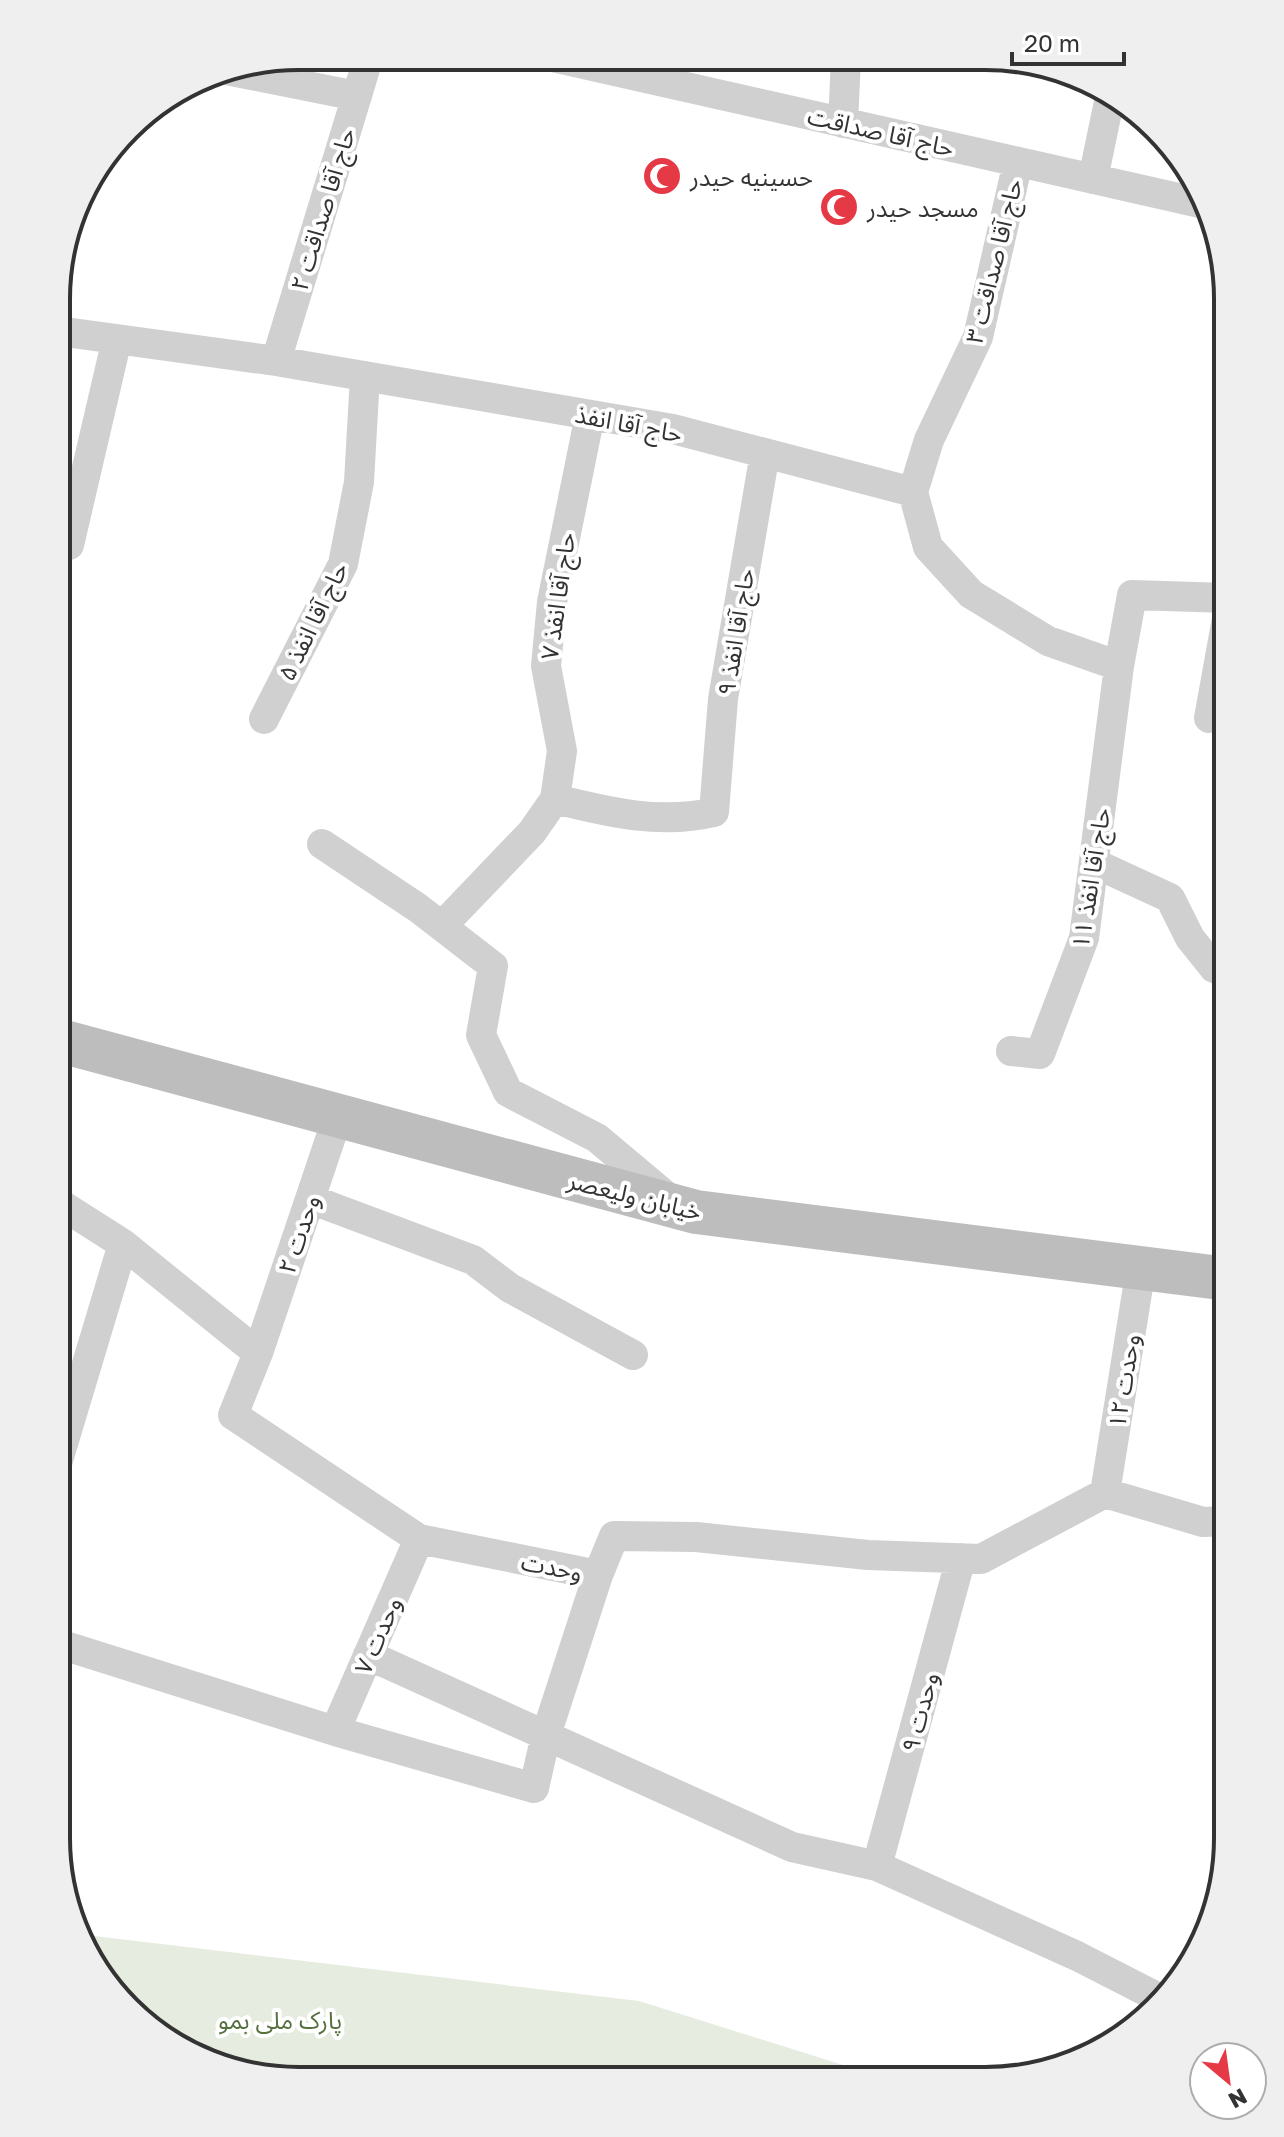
<svg xmlns="http://www.w3.org/2000/svg" width="1284" height="2137" font-family="'Golos Text','Noto Sans Arabic',sans-serif">
<style>
.green{fill:#e6ecdf}
.lines{fill:none;stroke-linecap:round;stroke-linejoin:round}
.street{stroke:#d0d0d0;stroke-width:30}
.secondary{stroke:#bdbdbd;stroke-width:44}
.labels{text-anchor:middle;dominant-baseline:central;stroke-width:8;stroke-linejoin:round;paint-order:stroke}
.street-label{font-size:24px;fill:#333;stroke:#fff}
.poi-label{font-size:24px;fill:#333;stroke:#fff;text-anchor:start}
.park-label{font-size:24px;fill:#56703f;stroke:#fff}
.rim{fill:none;stroke:#333;stroke-width:4}
</style>
<rect width="100%" height="100%" fill="#fff"/>
<path class="green" d="M77,1934L639,2001L894,2081L268,2079L151,2031Z"/>
<g class="lines">
<path class="street" d="M553,57L1209,205
M226,70L357,96
M843,123L846,58
M1093,179L1110,97
M58,331L276,361L673,429L913,492
M276,361L369,56
M913,492L929,440L978,337L1018,162
M913,492L928,547L971,594L1048,641L1119,666
M69,545L117,339
M1209,718L1228,613
M264,719L343,564L359,482L365,376
M555,799C608,812 660,825 714,812L723,699L765,453
M322,844L418,908L493,966L481,1035L508,1092L597,1138L672,1201
M1094,863L1170,898L1190,938L1214,968L1228,971
M442,926L532,832L555,799L562,751L546,666L552,602L590,415
M1011,1051L1040,1054L1084,938L1119,666L1132,595L1228,598
M310,1199L473,1260L510,1288L633,1355
M57,1202L123,1244L258,1353L233,1415L419,1539L598,1575L614,1536L696,1537L868,1555L981,1559L1105,1493L1203,1522L1228,1521
M258,1353L338,1116
M56,1467L123,1244
M1105,1493L1141,1268
M56,1643L335,1731L534,1788L546,1735L598,1575
M368,1655L792,1847L877,1866L1077,1956L1161,1999
M335,1731L419,1539
M877,1866L961,1558"/>
<path class="secondary" d="M57,1040L696,1212L1228,1279"/>
</g>
<defs>
<symbol id="mosque-disc" viewBox="-11 -11 22 22"><circle r="9.5" fill="#e63946" stroke="#fff"/><path d="M3.5-4.9A6 6 0 1 0 3.5 4.9A5 5 0 1 1 3.5-4.9Z" fill="#fff"/></symbol>
</defs>
<g fill-rule="evenodd">
<use href="#mosque-disc" x="640" y="154" width="44" height="44"/>
<use href="#mosque-disc" x="817" y="185" width="44" height="44"/>
</g>
<g class="labels">
<g class="street-label">
<text transform="translate(881 131) rotate(13)">حاج آقا صداقت</text>
<text transform="translate(322 209) rotate(-73)">حاج آقا صداقت ۲</text>
<text transform="translate(993 261) rotate(-76)">حاج آقا صداقت ۳</text>
<text transform="translate(629 423) rotate(11)">حاج آقا انفذ</text>
<text transform="translate(557 596) rotate(-82)">حاج آقا انفذ ۷</text>
<text transform="translate(312 621) rotate(-64)">حاج آقا انفذ ۵</text>
<text transform="translate(735 632) rotate(-81)">حاج آقا انفذ ۹</text>
<text transform="translate(1090 878) rotate(-81)">حاج آقا انفذ ۱۱</text>
<text transform="translate(635 1195) rotate(14)">خیابان ولیعصر</text>
<text transform="translate(298 1234) rotate(-71)">وحدت ۲</text>
<text transform="translate(1123 1381) rotate(-81)">وحدت ۱۲</text>
<text transform="translate(552 1566) rotate(11)">وحدت</text>
<text transform="translate(377 1635) rotate(-66)">وحدت ۷</text>
<text transform="translate(919 1712) rotate(-75)">وحدت ۹</text>
</g>
<g class="poi-label">
<text x="690" y="176">حسینیه حیدر</text>
<text x="867" y="207">مسجد حیدر</text>
</g>
<g class="park-label">
<text x="280" y="2019">پارک ملی بمو</text>
</g>
</g>
<path d="M0 0H1284V2137H0ZM299 70H985A229 229 0 0 1 1214 299V1838A229 229 0 0 1 985 2067H299A229 229 0 0 1 70 1838V299A229 229 0 0 1 299 70Z" fill="#efefef" fill-rule="evenodd"/>
<path class="rim" d="M299 70H985A229 229 0 0 1 1214 299V1838A229 229 0 0 1 985 2067H299A229 229 0 0 1 70 1838V299A229 229 0 0 1 299 70Z"/>
<g transform="translate(1228 2081) rotate(151)"><circle r="38" fill="#ffffff" stroke="#adadad" stroke-width="2"/>
<path d="M0-6L14 30L0 20L-14 30Z" fill="#e63946"/>
<text y="-12" font-size="22" font-weight="bold" text-anchor="middle" fill="#333333">N</text>
</g>
<path d="M1012 52v12h112v-12" fill="none" stroke="#333333" stroke-width="4"/>
<text x="1024" y="52" font-size="24" fill="#333333" stroke="#ffffff" stroke-width="6" paint-order="stroke">20 m</text>
</svg>
